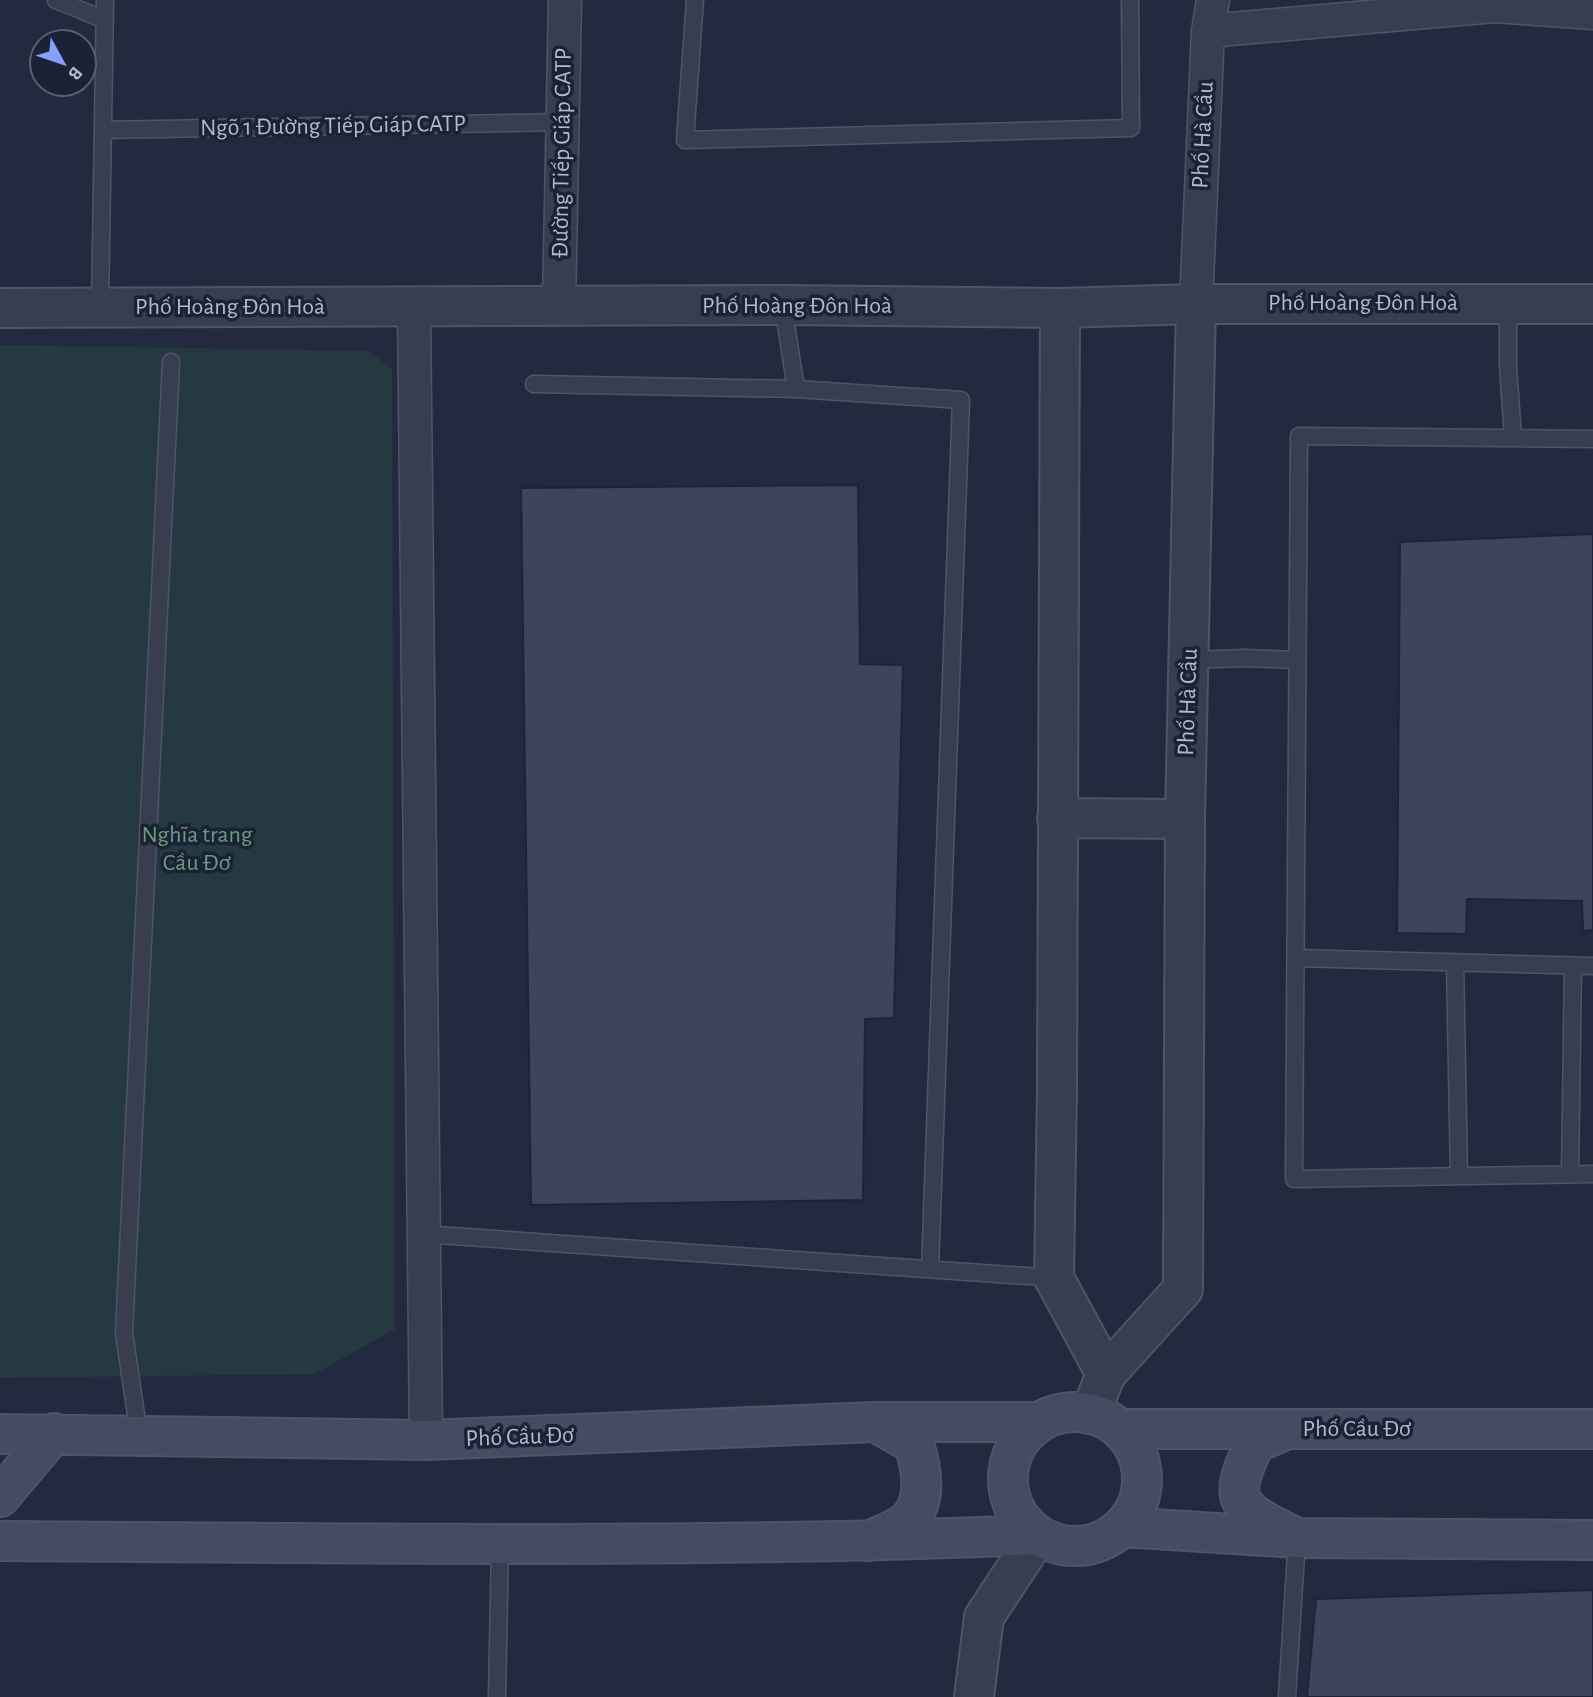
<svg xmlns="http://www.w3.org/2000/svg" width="1593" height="1697" font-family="'Alegreya Sans',sans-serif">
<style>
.green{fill:#253941}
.building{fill:#3d445e;stroke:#1e2437;stroke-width:2}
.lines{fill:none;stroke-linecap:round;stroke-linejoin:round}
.service-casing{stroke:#4f5567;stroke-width:19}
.minor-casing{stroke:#4f5567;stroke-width:35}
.tertiary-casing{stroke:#4f5567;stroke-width:42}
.secondary-casing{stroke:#4f5567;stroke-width:42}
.service{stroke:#383d4f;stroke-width:16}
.minor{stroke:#383d4f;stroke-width:32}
.tertiary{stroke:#383d4f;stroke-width:38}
.secondary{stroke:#454b63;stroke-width:38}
.labels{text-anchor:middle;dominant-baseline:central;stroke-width:7;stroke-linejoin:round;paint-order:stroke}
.street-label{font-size:24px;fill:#b4b8ca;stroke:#1c2235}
.park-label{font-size:24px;fill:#6a9c7e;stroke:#1c2235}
</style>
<rect width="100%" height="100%" fill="#232a40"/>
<path class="green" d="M0,345L368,351L392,369L395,1329L314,1374L0,1378Z"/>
<path class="building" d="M858,485L860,664L903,665L894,1018L865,1019L863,1200L531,1205L521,488Z
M1593,534V930L1583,931L1582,901L1467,899L1466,934L1397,933L1400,542Z
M1593,1590V1697H1307L1316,1599Z"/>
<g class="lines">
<defs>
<path id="service" d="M56,0L105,20
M695,0L685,140L1131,128L1130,0
M103,130L563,122
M1508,303V365L1513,438
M783,305L796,389L961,400L930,1269
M100,308L105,0
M534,384L796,389
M1593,439L1299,436L1294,1179L1593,1174
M1190,660L1244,658L1297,660
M1297,958L1593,966
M1455,962L1459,1176
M1570,1174L1573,965
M423,1234L1054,1278
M139,1435L124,1333L171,362
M497,1697L500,1544
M1287,1697L1297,1538"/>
<path id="minor" d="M1208,31L1494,6L1593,13
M1196,304L1208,31L1213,0
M559,306L565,0
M414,307L426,1440"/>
<path id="tertiary" d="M0,308L783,305L1060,308L1196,304H1593
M1060,308L1057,1088L1054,1278L1106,1374
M1057,818L1185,819
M1090,1414L1106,1374L1183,1289L1185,819L1196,304
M974,1697L984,1617L1038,1535"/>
<path id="secondary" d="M1008 1479a67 67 0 1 1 134 0a67 67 0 1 1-134 0Z
M1120,1429H1593
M1288,1429L1255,1443C1226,1502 1237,1508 1291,1535
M0,1434L426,1440L875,1422H1039
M0,1497L54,1433
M1122,1527L1297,1538L1593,1540
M0,1541C346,1543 692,1549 1038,1535
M869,1541C881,1535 900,1529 909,1519C928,1500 921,1466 914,1444L875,1422"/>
</defs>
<use href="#service" class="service-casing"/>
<use href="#minor" class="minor-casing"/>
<use href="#tertiary" class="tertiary-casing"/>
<use href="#secondary" class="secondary-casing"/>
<use href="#service" class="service"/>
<use href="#minor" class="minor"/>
<use href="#tertiary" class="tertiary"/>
<use href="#secondary" class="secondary"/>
</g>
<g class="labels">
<g class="street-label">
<text transform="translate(333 126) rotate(-1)">Ngõ 1 Đường Tiếp Giáp CATP</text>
<text transform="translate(1203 135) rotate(-87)">Phố Hà Cầu</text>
<text transform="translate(562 153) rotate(-89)">Đường Tiếp Giáp CATP</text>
<text x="1363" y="303">Phố Hoàng Đôn Hoà</text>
<text x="797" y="306">Phố Hoàng Đôn Hoà</text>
<text x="230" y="307">Phố Hoàng Đôn Hoà</text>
<text transform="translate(1188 702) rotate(-88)">Phố Hà Cầu</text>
<text x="1357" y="1429">Phố Cầu Đơ</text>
<text transform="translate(520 1437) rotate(-2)">Phố Cầu Đơ</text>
</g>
<g class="park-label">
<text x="197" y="835">Nghĩa trang<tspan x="197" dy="28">Cầu Đơ</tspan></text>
</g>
</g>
<g transform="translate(63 63) rotate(130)"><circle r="33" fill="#1c2235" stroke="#595e71" stroke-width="2"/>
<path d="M0-5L12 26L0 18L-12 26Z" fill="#879ffc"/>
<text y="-10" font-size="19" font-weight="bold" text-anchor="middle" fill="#b4b8ca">B</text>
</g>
</svg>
